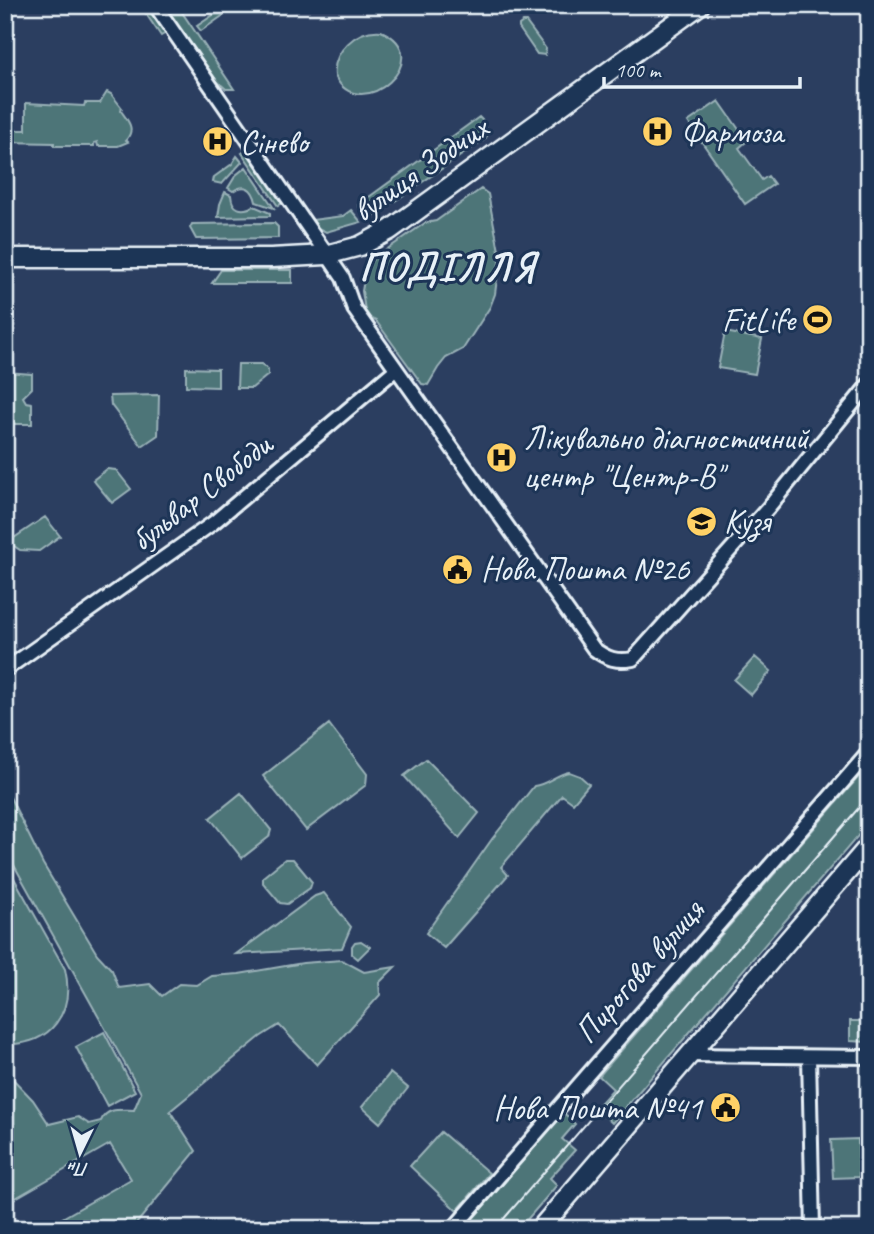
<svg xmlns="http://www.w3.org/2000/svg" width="874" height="1234" font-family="Caveat,sans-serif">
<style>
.green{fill:#4d7478;stroke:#9ab2b8;stroke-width:2}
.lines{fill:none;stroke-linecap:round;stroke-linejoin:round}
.minor-casing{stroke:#e8f1f8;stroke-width:18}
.secondary-casing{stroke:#e8f1f8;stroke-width:23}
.minor{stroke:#1d3557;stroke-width:12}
.secondary{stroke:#1d3557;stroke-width:18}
.tram{stroke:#e8f1f8;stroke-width:2}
.labels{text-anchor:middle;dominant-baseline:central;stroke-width:6;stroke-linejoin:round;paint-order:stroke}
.poi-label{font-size:33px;fill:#e8f1f8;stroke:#1d3557;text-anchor:start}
.street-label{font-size:33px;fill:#e8f1f8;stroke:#1d3557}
.district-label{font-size:40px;font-weight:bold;letter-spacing:2px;fill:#e8f1f8;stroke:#1d3557}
</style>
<rect width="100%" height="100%" fill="#2b3e60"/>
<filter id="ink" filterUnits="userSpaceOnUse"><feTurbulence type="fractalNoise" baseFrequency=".0143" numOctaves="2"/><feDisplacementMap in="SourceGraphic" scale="14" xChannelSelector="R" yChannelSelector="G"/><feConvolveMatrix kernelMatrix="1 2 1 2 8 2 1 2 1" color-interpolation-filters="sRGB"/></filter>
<g filter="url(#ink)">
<path class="green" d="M140,5H147L166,33L161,36Z
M167,5H177L234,89H226L217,81L168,11Z
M228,5H238L201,31L197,26Z
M523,22H526L546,49L545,55L537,54L519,28V25Z
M381,31C440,56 360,127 335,76C332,51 357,29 381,31Z
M107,92L111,94L122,108L121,111C128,121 136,129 126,140L128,142L118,146H98L97,142L94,143V146H54V143L5,142V130H26V103L84,106L85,103H100Z
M719,101L747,141L739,148L762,180L768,176L774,184L745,204L688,122Z
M479,117L483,121L488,134L485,139L367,220L358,205Z
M247,150L283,202L278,206L242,153Z
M237,156L242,162L222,184L213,182L214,177L232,164Z
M246,167L274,208L256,202C253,188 245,183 233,191L228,188L236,175Z
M481,189L488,194L500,256L495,294L490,307L463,349L446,358L438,368L428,385L422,384L376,321L367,317L365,311L362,291L366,269L373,259L425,223L436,221Z
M225,192L231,195C232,210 242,212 254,206L270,213V216L218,217L220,204Z
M351,210L361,222L326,232L318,228L312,220L343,216Z
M274,223L278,227V238L196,239L190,228L192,224Z
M221,270H292V283H212Z
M725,332L762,339L755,374L718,368Z
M238,364H261L268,369V375L252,388H237Z
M186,368L218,369V387L186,386Z
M5,372L32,374V388L23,397L26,402L32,403V424H6Z
M159,395L158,435L142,446L111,405L110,396Z
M107,469L116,470L131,489L112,503L93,480Z
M45,517L60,536L39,551L20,550L8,542Z
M755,657L771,671L751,695L734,680Z
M329,724L367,774L366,785L306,830L263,776Z
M426,759L479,813L459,838L404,776Z
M869,765V823L612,1123L596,1108L613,1089L599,1076Z
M569,772L580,776L589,784L573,803L562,795L501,867L508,875L444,948L426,933L492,839L534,786C547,785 556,774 569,772Z
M5,787L43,864L97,954L112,970L119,988L150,984L162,996L179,984L197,985L212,976L239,974L303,963L342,960L364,972L395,967L379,983L380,995L317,1065L279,1025L260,1037L170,1111L196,1151L132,1229H43L131,1179L110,1144L5,1204V1083L12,1078L33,1100L49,1124L78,1117L89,1124L101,1121C107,1107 121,1110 134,1110L141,1093L5,849Z
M241,793L271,830L269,837L242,858L210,818Z
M285,859H293L312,882L310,888L287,904L280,903L263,883V877Z
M5,862L65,969C75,1012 51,1046 5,1044Z
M324,893L351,927L342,948L236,954L315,896Z
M361,941L370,947L358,959L352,954V946L355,942Z
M850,1021H869V1042L850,1041Z
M104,1032L135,1091L107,1106L76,1047Z
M390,1073L408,1088L380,1123L362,1107Z
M564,1113L575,1124L562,1139L575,1150L550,1178L557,1185L519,1229H464Z
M441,1132L489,1173L457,1211L410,1166Z
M858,1139L859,1177L833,1178L831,1140Z"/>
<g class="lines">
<defs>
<path id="minor" d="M155,5L343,278L354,309L594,649C607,659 617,662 633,659L768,508L869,384
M5,670L213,523L395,370
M689,1055L869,1057
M809,1057L813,1229
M453,1229L869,752"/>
<path id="secondary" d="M5,258H271L326,255L360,246L390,230L700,5
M540,1229L869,846"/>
</defs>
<use href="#minor" class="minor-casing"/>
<use href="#secondary" class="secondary-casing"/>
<use href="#minor" class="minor"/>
<use href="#secondary" class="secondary"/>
<path class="tram" d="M495,1229L869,796"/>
</g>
</g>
<defs>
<symbol id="hospital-disc" viewBox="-11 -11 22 22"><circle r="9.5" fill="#ffd166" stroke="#1d3557"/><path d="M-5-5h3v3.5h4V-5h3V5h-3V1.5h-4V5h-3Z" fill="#111"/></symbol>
<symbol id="stadium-disc" viewBox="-11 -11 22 22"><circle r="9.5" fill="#ffd166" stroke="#1d3557"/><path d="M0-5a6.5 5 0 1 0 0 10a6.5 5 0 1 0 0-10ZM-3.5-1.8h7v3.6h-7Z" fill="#111"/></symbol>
<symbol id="school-disc" viewBox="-11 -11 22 22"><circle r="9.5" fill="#ffd166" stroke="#1d3557"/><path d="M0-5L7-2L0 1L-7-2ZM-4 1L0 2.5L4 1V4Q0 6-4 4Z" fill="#111"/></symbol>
<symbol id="civic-disc" viewBox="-11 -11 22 22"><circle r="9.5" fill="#ffd166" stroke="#1d3557"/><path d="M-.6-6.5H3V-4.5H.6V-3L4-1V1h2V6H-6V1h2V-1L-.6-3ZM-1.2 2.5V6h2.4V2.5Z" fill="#111"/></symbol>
</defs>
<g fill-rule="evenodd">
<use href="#hospital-disc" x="640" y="114" width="35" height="35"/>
<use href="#hospital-disc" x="200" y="124" width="35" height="35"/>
<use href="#stadium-disc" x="800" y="302" width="35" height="35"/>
<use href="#hospital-disc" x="484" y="440" width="35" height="35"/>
<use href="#school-disc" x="684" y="504" width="35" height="35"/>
<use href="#civic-disc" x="440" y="552" width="35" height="35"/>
<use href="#civic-disc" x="708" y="1090" width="35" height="35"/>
</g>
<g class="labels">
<g class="poi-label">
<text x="681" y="132">Фармоза</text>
<text x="240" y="142">Сінево</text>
<text x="795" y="320" text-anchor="end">FitLife</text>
<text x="524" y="438">Лікувально діагностичний<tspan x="524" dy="38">центр "Центр-В"</tspan></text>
<text x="724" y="521">Кузя</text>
<text x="481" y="569">Нова Пошта №26</text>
<text x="702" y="1108" text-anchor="end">Нова Пошта №41</text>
</g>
<g class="street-label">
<text transform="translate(420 169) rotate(-35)">вулиця Зодчих</text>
<text transform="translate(201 492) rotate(-38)">бульвар Свободи</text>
<text transform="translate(639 971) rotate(-49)">Пирогова вулиця</text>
</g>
<g class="district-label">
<text x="448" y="267">ПОДІЛЛЯ</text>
</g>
</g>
<rect width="874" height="1234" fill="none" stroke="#1d3557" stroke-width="28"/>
<rect x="14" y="14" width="846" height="1206" fill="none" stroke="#e8f1f8" stroke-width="2.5" filter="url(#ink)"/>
<g transform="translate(80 1153) rotate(185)" stroke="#1d3557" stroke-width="5" paint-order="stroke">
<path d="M0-5L12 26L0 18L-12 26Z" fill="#e8f1f8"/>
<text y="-10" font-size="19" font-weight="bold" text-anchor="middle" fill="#e8f1f8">Пн</text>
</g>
<path d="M604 77v10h196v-10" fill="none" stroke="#e8f1f8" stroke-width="3.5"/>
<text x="615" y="77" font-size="21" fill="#e8f1f8" stroke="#1d3557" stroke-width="5" paint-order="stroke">100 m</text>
</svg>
